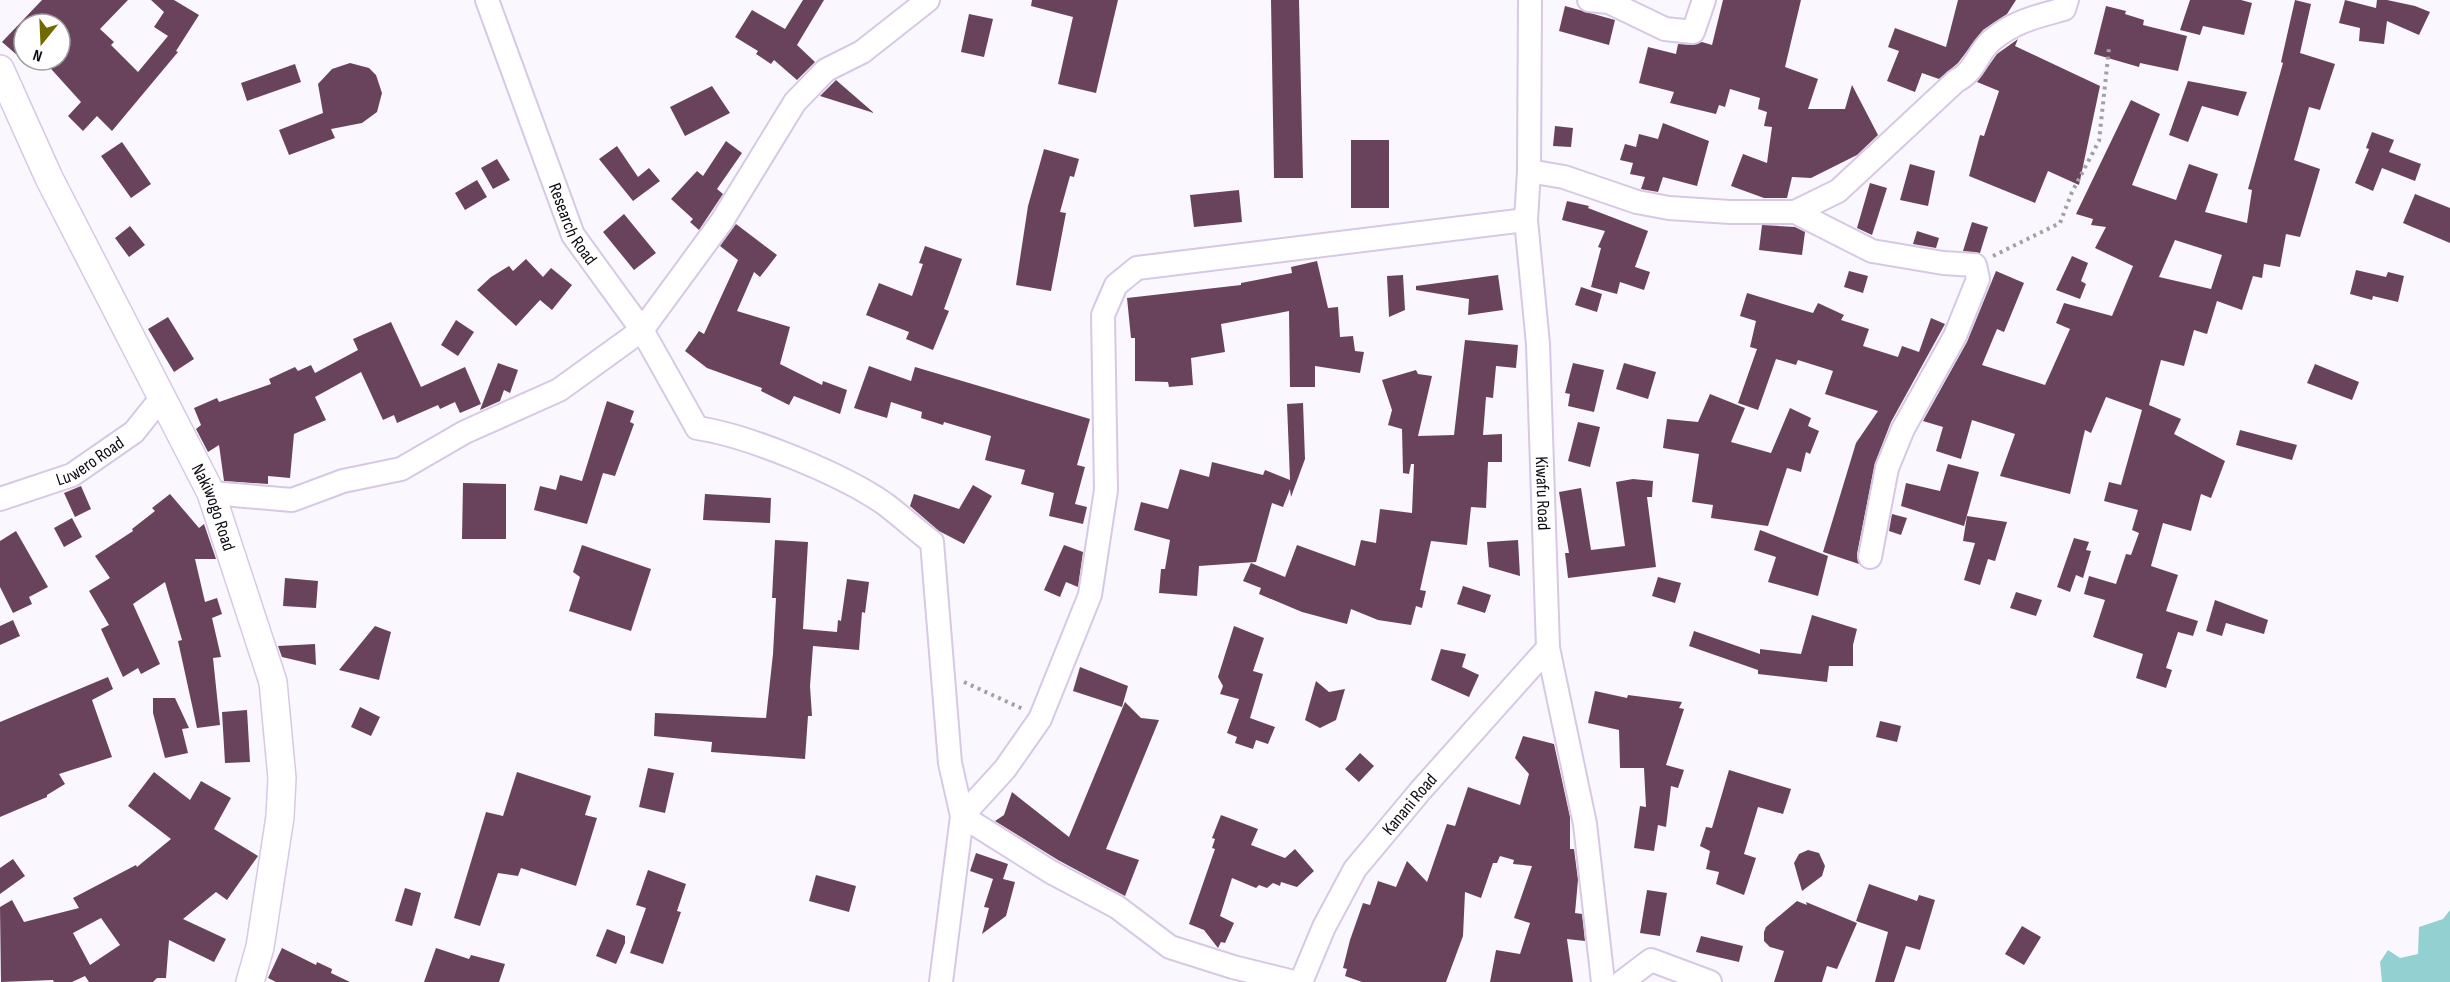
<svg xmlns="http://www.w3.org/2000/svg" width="2450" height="982" font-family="'Sofia Sans Condensed',sans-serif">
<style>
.water{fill:#93d0d1}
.building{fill:#69435b;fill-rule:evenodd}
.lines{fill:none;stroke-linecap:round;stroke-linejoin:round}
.minor-casing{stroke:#d7c8e5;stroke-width:26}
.tertiary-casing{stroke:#d7c8e5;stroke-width:30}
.path{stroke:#a29fa6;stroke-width:4;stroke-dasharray:3 4.5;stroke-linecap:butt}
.minor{stroke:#fff;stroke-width:22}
.tertiary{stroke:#fff;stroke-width:27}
.labels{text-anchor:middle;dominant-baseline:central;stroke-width:6;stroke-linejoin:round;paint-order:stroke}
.street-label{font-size:18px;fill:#0e0912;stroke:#fff}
</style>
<rect width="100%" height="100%" fill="#faf8fe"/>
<path class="water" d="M2450,910V982H2382L2380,962L2388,950L2400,958L2418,954L2419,927L2443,919Z"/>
<path class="building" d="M42,0H128L100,29L114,42L111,45L138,72L168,36L154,27L164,12L151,0H174L199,15L176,51L178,52L112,131L97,116L83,131L68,116L81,102L43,60H60V24H24V61L2,42Z
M803,0H824L797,45L815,62L797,80L774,60L771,64L756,54L758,51L735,37L752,10L785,29Z
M1032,0H1118L1096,93L1058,84L1073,17L1031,6Z
M1271,0H1299L1303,178H1274Z
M1723,0H1801L1785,67L1818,79L1808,109H1845L1852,85L1878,135L1857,155L1811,178L1792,177L1787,198H1764L1731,186L1743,154L1767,163L1772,127L1764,126L1767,112L1758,109L1760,98L1730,89L1725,107L1719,105L1716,114L1670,103L1674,92L1639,83L1648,47L1676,54L1678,44L1692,45L1702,42L1712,45Z
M1958,0H2016L2007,14L1983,30L1958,63L1939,79L1922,73L1915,92L1887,81L1899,51L1888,47L1895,28L1946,47Z
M2190,0H2241L2252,3L2244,35L2203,26L2200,35L2180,30Z
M2295,0L2311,4L2300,53L2335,64L2320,110L2309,107L2294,160L2320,169L2300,237L2286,234L2280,267L2264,264L2262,278L2253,276L2242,310L2217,301L2207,334L2194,330L2184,366L2161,360L2149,405L2181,419L2174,434L2225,461L2211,498L2201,494L2191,531L2163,523L2151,566L2178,575L2166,611L2198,621L2193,636L2178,632L2166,668L2172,670L2166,688L2136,678L2143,654L2093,637L2105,600L2084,594L2089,576L2116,584L2126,554L2131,555L2139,533L2132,530L2138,510L2104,501L2109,482L2121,485L2142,410L2106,397L2091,433L2085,430L2070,494L2000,476L2015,434L1972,420L1961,459L1936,451L1943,427L1923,421L1967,342L1996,271L2024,283L2004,332L1997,329L1982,365L2045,385L2070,329L2056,323L2064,303L2112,316L2133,266L2095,248L2106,227L2091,225L2093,219L2076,214L2131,100L2160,114L2132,185L2176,200L2189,164L2218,174L2205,212L2247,223L2252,190L2248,189L2283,63L2281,62ZM2175,240L2222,255L2211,289L2159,277Z
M2345,0L2376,8L2377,0H2387L2415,6L2430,12L2419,35L2387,21L2384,44L2359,41L2360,28L2339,23Z
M1565,6L1615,20L1609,45L1559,31Z
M2106,6L2126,11L2125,14L2144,20L2143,25L2187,36L2178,71L2140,63L2139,67L2094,54Z
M969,14L993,19L984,57L961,52Z
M2018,39L2015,46L2100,86L2079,185L2048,171L2035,203L1969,176L1980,135L1984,136L1999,91L1977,82L1997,54Z
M350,63L369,68L376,75L382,93L377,112L362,123L331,129L335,138L289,155L279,130L323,113L318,84L332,69Z
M295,64L301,82L247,101L241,83Z
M836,80L874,113L820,96Z
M2188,81L2247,92L2238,116L2202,106L2188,142L2169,135Z
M712,86L730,113L685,136L670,107Z
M1663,123L1709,141L1697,186L1663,177L1658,192L1641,189L1645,177L1630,174L1633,163L1620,160L1625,144L1636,147L1639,134L1658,139Z
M1555,126L1573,128L1571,147L1553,146Z
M2372,132L2394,140L2389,152L2421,164L2415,181L2382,168L2373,191L2355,183L2369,149L2366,148Z
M1351,140H1389V208H1351Z
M726,141L742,153L717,189L723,194L699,230L690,222L693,219L671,199L697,171L703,176Z
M122,142L151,184L131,198L101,156Z
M617,146L638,177L649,168L660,181L633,201L599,159Z
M1044,149L1079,159L1074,177L1070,176L1060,212L1066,213L1051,291L1016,285L1028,206Z
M497,159L510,180L493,189L481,168Z
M1910,164L1935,171L1928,206L1900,200Z
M477,180L487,197L465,210L455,193Z
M1870,183L1887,188L1872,235L1857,228Z
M1239,190L1242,222L1194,227L1190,195Z
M2415,194L2450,208V243L2403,223Z
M1567,201L1589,206L1588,208L1648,231L1635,267L1650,272L1644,290L1620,282L1617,294L1591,287L1601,248L1598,247L1605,231L1562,220Z
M624,214L656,253L634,270L603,232Z
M1972,222L1988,227L1980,253L1963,251Z
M736,224L777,255L760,277L754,272L737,311L790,327L780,364L822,385L823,381L847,390L840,414L794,396L789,405L761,391L762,388L707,368L685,351L699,331L704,334L738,260L720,246Z
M1762,225L1795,227L1805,232L1802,255L1759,250Z
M130,226L145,245L129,257L115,238Z
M1917,231L1939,238L1936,248L1913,244Z
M925,246L962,259L944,309L949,311L933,350L906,339L909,332L866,315L879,283L912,296L923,264L919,263Z
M2072,256L2088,263L2081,281L2086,284L2080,299L2056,290Z
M526,259L543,277L551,268L572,285L552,310L540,300L516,326L477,290L491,277L509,266L513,271Z
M1317,261L1328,308L1338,307L1340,337L1353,336L1355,351L1364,352L1360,373L1315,366V387H1290L1289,311L1221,324L1225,352L1191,358L1193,385L1169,387L1168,382L1135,381V338H1131L1127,298L1241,285V283L1292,273L1291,267Z
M2356,270L2386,277L2388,272L2404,276L2398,302L2373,296L2372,300L2350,294Z
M1849,271L1868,276L1863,293L1844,287Z
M1403,275L1405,310L1389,317L1387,276Z
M1498,275L1503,310L1468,315L1469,299L1416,290V286Z
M1581,287L1602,294L1597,312L1575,305Z
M1747,293L1813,313L1818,303L1844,315L1841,320L1869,329L1863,346L1898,357L1902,346L1919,352L1931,318L1945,324L1891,422L1875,463L1857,554L1859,564L1823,552L1856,443L1878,411L1825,394L1833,371L1798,360L1796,365L1776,359L1758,410L1738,403L1757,349L1750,347L1756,321L1740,316Z
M168,317L194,359L174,372L148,329Z
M456,320L474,332L458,356L441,345Z
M391,322L421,387L465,367L481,404L460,413L455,402L440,409L438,405L397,423L394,415L383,420L361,372L315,397L326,420L294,434L290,478L268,476V484L224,481L219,445L208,452L196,429L201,425L194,408L217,398L219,402L271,384L269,379L295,367L298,371L311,365L315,373L358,350L353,339Z
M1465,340L1518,345L1516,368L1496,366L1493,398L1486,397L1483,435L1502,434V462H1488L1486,508L1471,507L1467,545L1431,541L1420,590L1426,591L1422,608L1416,606L1411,625L1378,620L1351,609L1347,624L1302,612L1259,594L1261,588L1243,581L1251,563L1285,577L1297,545L1355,566L1361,540L1376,543L1380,509L1412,513L1414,464H1411L1409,474L1403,473L1402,429L1388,425L1392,410L1382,380L1416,370L1418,374L1432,376L1418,436L1454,435Z
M498,363L518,370L510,393L504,390L500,401L480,410Z
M1573,363L1604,370L1594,412L1568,406L1570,394L1565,393Z
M1624,363L1656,372L1648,399L1616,389Z
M2315,364L2359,382L2352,400L2307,383Z
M869,366L911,381L915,367L1090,419L1077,465L1085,467L1075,504L1087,507L1083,524L1049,516L1054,493L1021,484L1025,470L985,460L991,436L944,422L943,425L921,418L922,412L891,402L887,418L854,408Z
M1710,394L1745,408L1731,442L1771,453L1790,408L1811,418L1808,426L1819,431L1810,454L1806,452L1801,472L1787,468L1768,526L1711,518L1713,505L1692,502L1699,454L1663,448L1667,419L1698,422Z
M607,401L634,411L630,422L634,424L615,476L603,473L587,524L534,510L540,486L556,490L560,475L582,481Z
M1303,403L1305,459L1291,497L1290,489L1283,507L1272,503L1256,562L1199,566L1197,596L1159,593L1161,569H1165L1170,540L1134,530L1141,502L1168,509L1180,469L1209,477L1212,462L1263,475L1265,470L1290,480L1287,404Z
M1578,422L1600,427L1590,467L1568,461Z
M2240,430L2297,445L2292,460L2236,445Z
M1948,464L1979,472L1964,526L1901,506L1906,483L1940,491Z
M1633,479L1653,481L1652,497H1647L1656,567L1568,578L1565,553H1569L1559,492L1581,488L1591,550L1625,546L1616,482Z
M463,483L506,484V539H462Z
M973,485L992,496L964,544L939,531L910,506L914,494L959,509Z
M81,486L91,509L75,517L64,493Z
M170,494L199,528L204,524L216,559H195L205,602L217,598L222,614L212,618L221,657L213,658L220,725L197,728L178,641L182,640L165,582L133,604L160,664L141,674L138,668L123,677L101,629L109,625L89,591L110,578L95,556L133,531L132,529L155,511L152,508Z
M705,494L771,498L770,523L703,520Z
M1892,514L1907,518L1901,535L1889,531Z
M1967,516L2007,522L1995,561L1988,559L1980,585L1964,580L1975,543L1963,541Z
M72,518L82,537L64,547L54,528Z
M1760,530L1828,556L1818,596L1768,582L1776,557L1754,550Z
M16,531L48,587L29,597L32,604L13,613L0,587V541Z
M2074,538L2089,542L2086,550L2091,551L2083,578L2076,575L2070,592L2057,587Z
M775,540L808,542L803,629L837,632L838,620L841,621L847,579L869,582L865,613L862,612L859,650L813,646L810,686L812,716H808L805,759L711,752L712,742L654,736L655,713L766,718L773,654L776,598H772Z
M1518,540L1520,576L1489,567L1487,542Z
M582,545L651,569L631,631L569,611L580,577L573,572Z
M1064,545L1083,552L1078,587L1066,582L1060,597L1044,590Z
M1658,577L1681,583L1675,603L1652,596Z
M285,578L318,581L316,608L283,606Z
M1463,586L1491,595L1485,613L1457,604Z
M2016,592L2042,600L2036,616L2010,608Z
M2215,600L2268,620L2264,634L2226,623L2222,636L2206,631Z
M1812,615L1857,629L1853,645V666H1829L1827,682L1758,674V670L1689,646L1694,631L1760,654V649L1801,654Z
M13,620L20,636L0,645V626Z
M375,626L391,632L379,680L339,670Z
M1234,626L1264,638L1253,671L1263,674L1250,718L1275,727L1268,744L1256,740L1253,749L1235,743L1237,737L1227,733L1239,699L1220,694L1223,686L1218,677Z
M315,644L316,665L282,657L278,646Z
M1441,649L1466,654L1462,667L1479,675L1469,697L1431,680Z
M1080,667L1128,686L1122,707L1073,691Z
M108,677L113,689L92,700L112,757L59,774L65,784L47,795V797L0,817V722Z
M1316,681L1329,692L1345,689L1336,720L1320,728L1305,720Z
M1595,691L1627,698L1628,695L1682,702L1679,708L1684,709L1666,765L1684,770L1678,788L1671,786L1666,827L1658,825L1654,851L1634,848L1640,806L1646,807L1644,768H1620L1619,730L1588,723Z
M153,698H175L189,728L182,729L188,753L165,758L153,713Z
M1125,702L1141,718L1159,720L1106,849L1139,860L1125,896L1058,860L995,821L1004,815L1012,792L1069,837Z
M360,707L380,717L371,736L351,727Z
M247,710L250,762L225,763L222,712Z
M1880,721L1901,726L1897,742L1876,737Z
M1523,736L1554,744L1570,817V849H1574L1578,880L1575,913L1582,914L1585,941L1567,939L1573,982H1490L1496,950L1520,954L1530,923L1514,918L1532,866L1513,864L1514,860L1500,856L1497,863H1493L1481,898L1465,892L1463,936L1446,982H1362L1345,976L1347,969L1343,968L1350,940L1363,903L1370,905L1378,881L1396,887L1407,861L1427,882L1447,824L1455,826L1468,787L1520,805L1529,774L1515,758Z
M1360,753L1374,766L1359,782L1345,769Z
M648,768L674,773L665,813L639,807Z
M1729,770L1791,789L1783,814L1758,807L1744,854L1756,858L1744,895L1716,884L1719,872L1706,869L1710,851L1700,846L1706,827L1712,828Z
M154,772L190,800L201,781L231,798L214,829L258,856L227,900L216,892L183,919L226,939L214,962L169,940L166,978H157L153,982H89L85,976L72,982H54L53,980L1,982L0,907L12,900L24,922L79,908L73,898L136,865L137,867L171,839L128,806ZM101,918L120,945L90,965L73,933Z
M517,772L591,796L585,815L597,818L576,886L521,868L518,876L498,873L480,926L454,918L486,812L503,816Z
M1221,815L1258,829L1251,845L1285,858L1295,849L1314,871L1297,887L1281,882L1280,886L1273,883L1267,888L1259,885L1256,888L1232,878L1220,916L1234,923L1225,943L1221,942L1218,948L1204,930L1189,924L1215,849L1212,848L1215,839L1212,838Z
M1808,850L1819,853L1825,866L1822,876L1802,891L1794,863L1799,854Z
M976,853L1008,864L1003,879L1015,882L1006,916L982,934L989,908L984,907L993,879L970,871Z
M13,859L25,876L0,894V868Z
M648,870L686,884L677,911L681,912L663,964L630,953L646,908L636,905Z
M816,875L856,886L849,912L809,901Z
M1869,884L1917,901L1919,895L1935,900L1920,950L1906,946L1894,982H1875L1888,932L1856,921Z
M405,888L421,893L412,926L395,921Z
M1647,890L1667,893L1660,936L1640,933Z
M1797,901L1807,905L1806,902L1857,923L1837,969L1827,966L1822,982H1774L1784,951L1770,947L1764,941V932L1766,927Z
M2022,926L2041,937L2024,965L2005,954Z
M607,929L625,936V943L616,964L596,956Z
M1701,936L1743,946L1739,962L1696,952Z
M282,948L316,965L317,962L332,969L331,973L350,982H276L268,978Z
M436,948L469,959L471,955L505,964L499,982H424Z"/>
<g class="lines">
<defs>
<g id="minor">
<path id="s1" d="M487,0L573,235L642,330L697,428C747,435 844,475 885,504C901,516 916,530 932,542L950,763L962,816L941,982"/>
<path id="s2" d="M1530,0L1529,171L1526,220L1538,344L1548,648L1585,824L1603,982"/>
<path d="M1589,0L1609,2L1665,29L1693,32L1704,0"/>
<path d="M1529,171L1564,177L1637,202L1669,208L1730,212H1795L1838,191L1956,81C1977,70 1976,54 1992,40C2015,21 2035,17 2064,9L2067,0"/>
<path d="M1795,212L1872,251L1943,263L1975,265L1978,279L1955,336L1903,429L1887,468L1870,557"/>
<path d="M211,493L292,500L343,481L401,469L465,432L559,390L642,330L722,221L795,102L826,70L862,52L928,0"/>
<path id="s3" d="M0,499L72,475L134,432L162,397"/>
<path d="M1294,982L1233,967L1170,947L1117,907L1051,872L962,816L1005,769L1040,719L1090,595L1106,490L1103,315L1116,285L1137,268L1526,220"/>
<path id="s4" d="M1301,982L1324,927L1355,869L1421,790L1548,648"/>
<path d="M1622,982L1651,960L1710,982"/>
</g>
<g id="tertiary">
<path id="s5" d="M0,69L49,178L211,493L273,682L282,778L280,817L260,947L250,982"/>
</g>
</defs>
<use href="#minor" class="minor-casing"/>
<use href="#tertiary" class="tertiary-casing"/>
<path class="path" d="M1993,256L2060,223L2072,192L2099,141L2109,48
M964,682L1023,709"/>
<use href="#minor" class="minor"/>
<use href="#tertiary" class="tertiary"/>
</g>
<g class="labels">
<g class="street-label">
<text stroke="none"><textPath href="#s1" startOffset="240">Research Road</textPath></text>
<text stroke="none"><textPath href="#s3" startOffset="98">Luwero Road</textPath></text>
<text stroke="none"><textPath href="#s2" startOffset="494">Kiwafu Road</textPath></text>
<text stroke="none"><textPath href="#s5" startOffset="488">Nakiwogo Road</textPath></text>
<text stroke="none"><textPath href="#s4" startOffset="210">Kanani Road</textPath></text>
</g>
</g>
<g transform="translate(42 42) rotate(198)"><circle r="28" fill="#ffffff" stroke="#9f9da0" stroke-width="1.5"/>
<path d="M0-4.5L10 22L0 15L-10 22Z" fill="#716902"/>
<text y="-9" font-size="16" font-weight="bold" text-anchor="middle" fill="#0e0912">N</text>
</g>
</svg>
